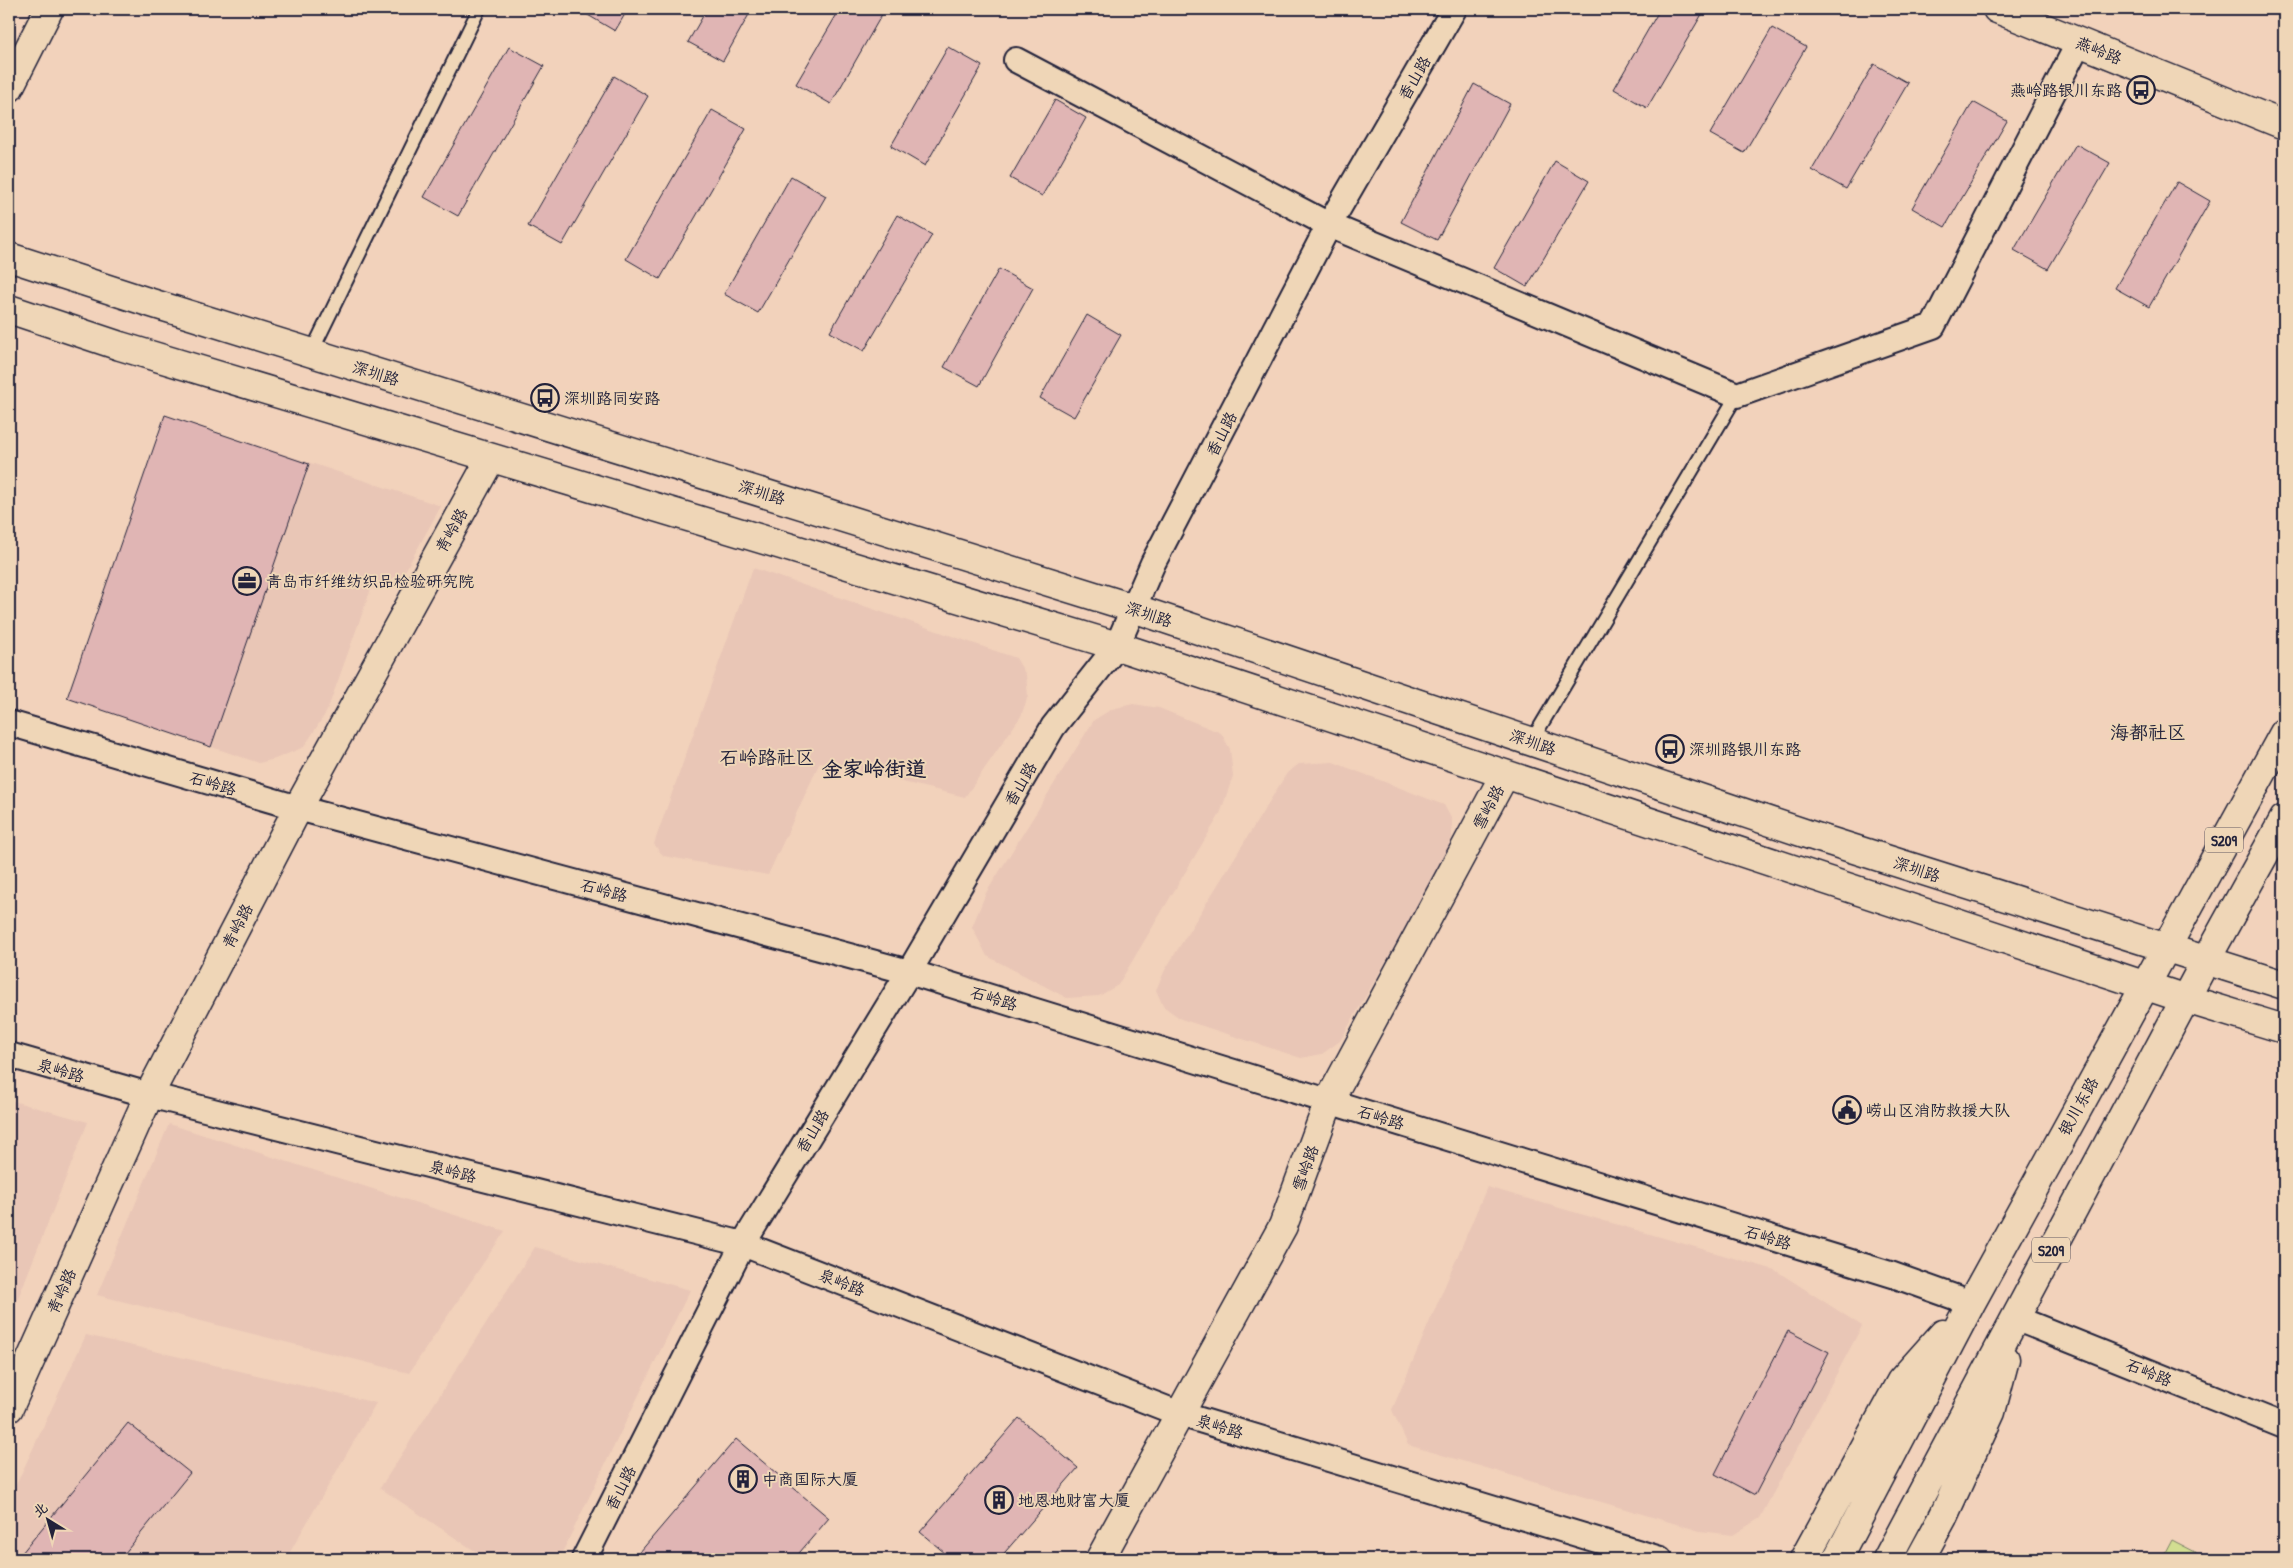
<svg xmlns="http://www.w3.org/2000/svg" width="2293" height="1568" font-family="'Patrick Hand','LXGW WenKai TC',sans-serif">
<style>
.built{fill:#e9c6b6}
.green{fill:#d2de91;stroke:#7a8066}
.building{fill:#e0b5b4;stroke:#22223b}
.lines{fill:none;stroke-linecap:round;stroke-linejoin:round}
.lane-casing{stroke:#22223b;stroke-width:16}
.street-casing{stroke:#22223b;stroke-width:28}
.secondary-casing{stroke:#22223b;stroke-width:31}
.primary-casing{stroke:#22223b;stroke-width:31}
.lane{stroke:#efd6b7;stroke-width:12}
.street{stroke:#efd6b7;stroke-width:24}
.secondary{stroke:#efd6b7;stroke-width:28}
.primary{stroke:#efd6b7;stroke-width:28}
.labels{text-anchor:middle;dominant-baseline:central;stroke-width:4;stroke-linejoin:round;paint-order:stroke}
.shield{fill:#efd6b7;stroke:#605860;stroke-width:1}
.shield-label{font-size:15px;font-weight:bold;fill:#22223b}
.street-label{font-size:16px;fill:#22223b;stroke:#efd6b7}
.poi-label{font-size:16px;fill:#22223b;stroke:#efd6b7;text-anchor:start}
.quarter-label{font-size:19px;fill:#22223b;stroke:#efd6b7}
.district-label{font-size:21px;font-weight:bold;fill:#22223b;stroke:#efd6b7}
</style>
<rect width="100%" height="100%" fill="#f2d2bb"/>
<filter id="ink" filterUnits="userSpaceOnUse"><feTurbulence type="fractalNoise" baseFrequency=".02" numOctaves="2"/><feDisplacementMap in="SourceGraphic" scale="10" xChannelSelector="R" yChannelSelector="G"/><feConvolveMatrix kernelMatrix="1 2 1 2 8 2 1 2 1" color-interpolation-filters="sRGB"/></filter>
<g filter="url(#ink)">
<path class="built" d="M165,415L441,506L404,573L371,589L327,711L304,747L275,759L259,763L67,698Z
M753,568L1016,658L1026,675L1028,696L1021,716L965,797L820,762L768,875L664,856L659,851L654,844L657,835Z
M1133,704L1159,708L1221,733L1230,749L1233,776L1220,814L1118,985L1099,996L1067,998L987,956L972,927L986,893L1094,720L1112,709Z
M1333,762L1444,805L1452,820V837L1444,860L1340,1041L1322,1054L1301,1058L1181,1019L1163,1006L1156,990L1165,970L1287,773L1299,764Z
M9,1100L88,1122L9,1321Z
M169,1124L505,1231L409,1373L97,1295Z
M1487,1187L1775,1270L1862,1326L1760,1518L1733,1535L1700,1531L1408,1445L1392,1410Z
M535,1247L690,1290L559,1559H487L380,1488Z
M86,1335L376,1403L286,1559H9V1500Z"/>
<path class="green" d="M2172,1540L2209,1559H2162Z"/>
<path class="building" d="M583,9H628L615,31L581,11Z
M707,9H752L723,61L688,42Z
M840,9H885L831,104L796,84Z
M1660,9H1705L1647,108L1614,89Z
M1772,28L1806,47L1744,153L1710,134Z
M509,47L544,66L458,216L424,197Z
M948,47L982,66L925,166L891,146Z
M1874,64L1908,83L1846,189L1812,170Z
M614,76L648,96L562,245L528,226Z
M1474,84L1510,104L1437,240L1401,222Z
M1055,100L1086,118L1042,196L1010,178Z
M1973,102L2007,121L1945,227L1912,208Z
M712,110L746,129L660,279L626,259Z
M2076,144L2110,163L2048,269L2014,250Z
M1555,161L1589,181L1527,287L1494,268Z
M791,176L826,196L758,313L724,294Z
M2177,182L2210,201L2149,307L2115,288Z
M897,215L932,235L864,351L830,332Z
M999,269L1033,288L979,386L944,367Z
M1087,315L1121,335L1074,417L1040,398Z
M165,415L309,464L211,747L67,698Z
M1788,1331L1829,1352L1755,1495L1715,1474Z
M1019,1418L1078,1468L999,1559H952L920,1532Z
M128,1423L190,1473L120,1559H17Z
M736,1439L829,1518L794,1559H634Z"/>
<g class="lines">
<defs>
<path id="lane" d="M311,353L479,9
M1531,742L1737,395"/>
<path id="street" d="M1016,60L1329,225L1737,395L1933,326L2079,42
M9,723L298,808L909,972L1893,1275L1971,1303
M9,1055L149,1095L743,1244L1180,1414L1660,1559
M2015,1318L2284,1426
M584,1559L743,1244L909,972L1053,727L1117,646L1153,563L1329,225L1454,9"/>
<path id="secondary" d="M1997,9L2284,125
M9,88L49,9
M9,257L145,301L1133,608L1813,836L2284,985
M9,309L120,346L1117,646L2186,999L2284,1029
M9,1408L149,1095L298,808L491,458
M1100,1559L1283,1226L1329,1101L1505,774"/>
<path id="primary" d="M1804,1559L1901,1381L1943,1334
M1837,1559L1971,1303L2284,733
M1887,1559L2206,960L2284,819
M1920,1559L1943,1517L1991,1412L2005,1359"/>
</defs>
<use href="#lane" class="lane-casing"/>
<use href="#street" class="street-casing"/>
<use href="#secondary" class="secondary-casing"/>
<use href="#primary" class="primary-casing"/>
<use href="#lane" class="lane"/>
<use href="#street" class="street"/>
<use href="#secondary" class="secondary"/>
<use href="#primary" class="primary"/>
</g>
</g>
<defs>
<symbol id="bus-ring" viewBox="-11 -11 22 22"><circle r="9.5" fill="#efd6b7" stroke="#22223b" stroke-width="1.5"/><path d="M-5-6H5V4H4V6H2V4H-2V6H-4V4H-5ZM-3.5-4V0h7V-4ZM-3.5 1.2v1.5H-2V1.2ZM2 1.2v1.5H3.5V1.2Z" fill="#22223b"/></symbol>
<symbol id="office-ring" viewBox="-11 -11 22 22"><circle r="9.5" fill="#efd6b7" stroke="#22223b" stroke-width="1.5"/><path d="M-6-3h4V-5.5h4V-3h4V5H-6ZM-1-4.5V-3h2v-1.5ZM-6 0V1H6V0Z" fill="#22223b"/></symbol>
<symbol id="civic-ring" viewBox="-11 -11 22 22"><circle r="9.5" fill="#efd6b7" stroke="#22223b" stroke-width="1.5"/><path d="M-.6-6.5H3V-4.5H.6V-3L4-1V1h2V6H-6V1h2V-1L-.6-3ZM-1.2 2.5V6h2.4V2.5Z" fill="#22223b"/></symbol>
<symbol id="building-ring" viewBox="-11 -11 22 22"><circle r="9.5" fill="#efd6b7" stroke="#22223b" stroke-width="1.5"/><path d="M-4-6H4V6H1V3H-1V6H-4ZM-2.5-4.3h1.7v1.8h-1.7ZM.8-4.3h1.7v1.8H.8ZM-2.5-1h1.7V.8h-1.7ZM.8-1h1.7V.8H.8Z" fill="#22223b"/></symbol>
</defs>
<g fill-rule="evenodd">
<use href="#bus-ring" x="2125" y="74" width="32" height="32"/>
<use href="#bus-ring" x="529" y="382" width="32" height="32"/>
<use href="#office-ring" x="231" y="565" width="32" height="32"/>
<use href="#bus-ring" x="1654" y="733" width="32" height="32"/>
<use href="#civic-ring" x="1831" y="1094" width="32" height="32"/>
<use href="#building-ring" x="727" y="1463" width="32" height="32"/>
<use href="#building-ring" x="983" y="1484" width="32" height="32"/>
</g>
<g class="labels">
<g class="shield">
<rect x="2205" y="827.5" width="38" height="25" rx="4"/>
<rect x="2032" y="1237.5" width="38" height="25" rx="4"/>
</g>
<g class="shield-label">
<text x="2224" y="840">S209</text>
<text x="2051" y="1250">S209</text>
</g>
<g class="street-label">
<text transform="translate(2099 50) rotate(22)">燕岭路</text>
<text transform="translate(1414 78) rotate(-60)">香山路</text>
<text transform="translate(376 373) rotate(17)">深圳路</text>
<text transform="translate(1221 434) rotate(-63)">香山路</text>
<text transform="translate(762 492) rotate(17)">深圳路</text>
<text transform="translate(451 530) rotate(-61)">青岭路</text>
<text transform="translate(1149 614) rotate(18)">深圳路</text>
<text transform="translate(1533 742) rotate(19)">深圳路</text>
<text transform="translate(213 783) rotate(16)">石岭路</text>
<text transform="translate(1020 784) rotate(-60)">香山路</text>
<text transform="translate(1488 807) rotate(-62)">雪岭路</text>
<text transform="translate(1917 869) rotate(18)">深圳路</text>
<text transform="translate(604 890) rotate(15)">石岭路</text>
<text transform="translate(237 926) rotate(-63)">青岭路</text>
<text transform="translate(994 998) rotate(17)">石岭路</text>
<text transform="translate(61 1070) rotate(16)">泉岭路</text>
<text transform="translate(2078 1106) rotate(-61)">银川东路</text>
<text transform="translate(1381 1117) rotate(17)">石岭路</text>
<text transform="translate(812 1131) rotate(-59)">香山路</text>
<text transform="translate(1305 1168) rotate(-70)">雪岭路</text>
<text transform="translate(453 1171) rotate(14)">泉岭路</text>
<text transform="translate(1768 1237) rotate(17)">石岭路</text>
<text transform="translate(842 1282) rotate(21)">泉岭路</text>
<text transform="translate(61 1291) rotate(-66)">青岭路</text>
<text transform="translate(2149 1372) rotate(22)">石岭路</text>
<text transform="translate(1220 1426) rotate(17)">泉岭路</text>
<text transform="translate(620 1488) rotate(-63)">香山路</text>
</g>
<g class="poi-label">
<text x="2122" y="90" text-anchor="end">燕岭路银川东路</text>
<text x="564" y="398">深圳路同安路</text>
<text x="266" y="581">青岛市纤维纺织品检验研究院</text>
<text x="1689" y="749">深圳路银川东路</text>
<text x="1866" y="1110">崂山区消防救援大队</text>
<text x="762" y="1479">中商国际大厦</text>
<text x="1018" y="1500">地恩地财富大厦</text>
</g>
<g class="quarter-label">
<text x="2148" y="732">海都社区</text>
<text x="767" y="757">石岭路社区</text>
</g>
<g class="district-label">
<text x="874" y="768">金家岭街道</text>
</g>
</g>
<rect width="2293" height="1568" fill="none" stroke="#efd6b7" stroke-width="30"/>
<rect x="15" y="15" width="2263" height="1538" fill="none" stroke="#22223b" stroke-width="2" filter="url(#ink)"/>
<g transform="translate(48 1520) rotate(323)" stroke="#efd6b7" stroke-width="4" paint-order="stroke">
<path d="M0-4L9 19L0 12L-9 19Z" fill="#22223b"/>
<text y="-8" font-size="14" font-weight="bold" text-anchor="middle" fill="#22223b">北</text>
</g>
</svg>
